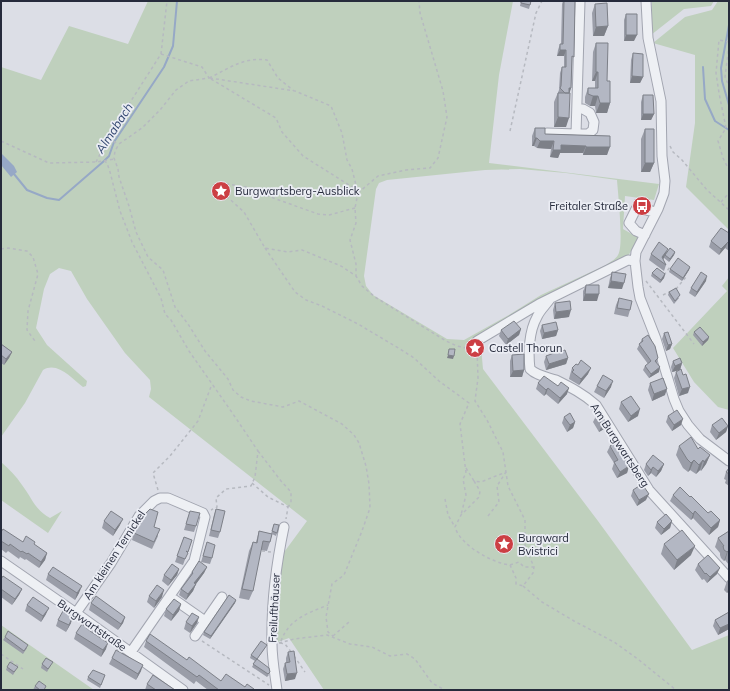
<svg xmlns="http://www.w3.org/2000/svg" width="730" height="691" font-family="Mulish,sans-serif">
<style>
.green{fill:#bfd0bd;fill-rule:evenodd}
.water{fill:#96a8c6}
.lines{fill:none;stroke-linecap:round;stroke-linejoin:round}
.stream{stroke:#96a8c6;stroke-width:2}
.minor-casing{stroke:#a2a5b0;stroke-width:11}
.path{stroke:#b6b9c0;stroke-width:1.5;stroke-dasharray:3 3;stroke-linecap:butt}
.minor{stroke:#eef0f4;stroke-width:9}
.wall{fill:#9a9da8}
.shaded-wall{fill:#7d8088}
.building{fill:#b3b7c3;stroke:#7d8088}
.labels{text-anchor:middle;dominant-baseline:central;stroke-width:3.5;stroke-linejoin:round;paint-order:stroke}
.poi-label{font-size:11px;fill:#262b3c;stroke:#ebedf4;text-anchor:start}
.street-label{font-size:11px;fill:#262b3c;stroke:#ebedf4}
.water-label{font-size:12px;font-style:italic;fill:#30456f;stroke:#ebedf4}
</style>
<rect width="100%" height="100%" fill="#dcdee6"/>
<path class="green" d="M148,1H513L499,75L489,163L659,184L654,200L625,196L623,229L639,238L628,256L539,301L480,336L483,369L598,521L692,650L729,635V690H324L289,638L275,643L282,555L307,521L149,397L151,389L150,380L125,353L87,299L71,271L59,268L50,274L44,289L36,328L47,345L87,381L86,386L83,387C72,379 58,361 43,370L25,403L1,437V67L41,80L69,26L128,44ZM520,169L566,173L617,180C618,194 624,246 618,255C616,259 610,262 606,265L541,295L507,316L464,340L447,339L373,295L366,286L364,276L376,189L379,183L387,180L485,170Z
M652,1H714L711,6L684,9L651,35Z
M718,1H729V230L686,187L695,123V55L653,43L685,17L712,10Z
M729,277V410L718,407L694,382L673,348L727,291L722,286Z
M1,462C9,469 16,476 22,485C32,498 35,510 50,518L62,511L48,533L1,500Z
M1,625L94,690H1Z"/>
<path class="water" d="M2,154L14,166L17,172L11,177L1,165V155Z"/>
<g class="lines">
<path class="stream" d="M729,25L721,68L722,81L729,105
M703,67L705,99L715,121L729,130
M14,174L27,190L47,198L59,200L104,161L109,156L114,142L164,67L173,46L177,1"/>
<defs>
<path id="minor" d="M646,1L648,38L661,101L662,156L665,181L664,193L658,209L636,252L635,261L638,287L640,298L656,339L674,399L679,411L688,425L700,439L729,461
M547,133L576,134L580,1
M576,134H588L593,130L594,122L590,113L583,109H577
M645,235L636,231L629,223L636,209L652,211L656,213
M550,299C546,305 540,310 537,317C529,331 528,353 530,369C537,376 547,377 556,380C570,387 584,394 596,405L649,490L729,578
M477,341L539,304L628,260L635,261
M1,561L76,613L183,690
M172,598L205,621
M76,613L111,563L139,516L154,501L160,498H168L203,513L205,517L194,561L131,652
M195,636L222,597
M277,690C275,675 272,659 272,644C271,605 276,565 284,527"/>
</defs>
<use href="#minor" class="minor-casing"/>
<path class="path" d="M729,42L719,40L716,73L719,93L726,128L718,141L723,158L729,170
M729,45L725,77L729,86
M161,54L202,67L209,78L189,81L176,90L160,110L142,128L119,144L115,151L114,158L118,169L119,177L129,206L136,232L148,257L163,270L175,307L188,324L205,351L228,379L233,390L241,397L251,401L283,407L299,401L342,424L354,435L359,443L366,466L369,484L370,508L362,531L344,575L332,584L326,617L328,632L333,636
M209,78C230,68 243,57 267,60L278,78L294,91
M210,78L295,91L331,106L342,133L347,160L352,169L358,193L355,208L356,223L350,240L356,264V276
M211,79L276,118L282,132L303,156L357,190
M510,131L536,13L542,1
M108,139L119,144
M1,141L49,163L96,162L114,159
M670,146L673,152L682,160L707,190L729,210
M104,161L107,163L110,172L120,211L132,242L161,298L165,314L171,320L189,351L231,411L258,451L255,477L251,486L226,489L216,498L217,507L211,510
M96,162L113,129L161,54L167,1
M358,193L378,176L406,170L430,168L438,158L447,117L443,91L420,13L419,1
M721,202L729,193
M355,208L329,215L318,214L276,199L246,187L227,184L222,189L224,194L244,212L265,248L288,252L302,250L341,266L356,276L362,286L375,297L446,341L457,346L466,348
M265,248L295,292L306,300L322,306L358,324L400,349L414,358L439,381L469,403L460,424L466,473L463,479L466,495L461,515
M1,249L8,248L27,251L33,257L38,274L28,311L27,330L35,341
M664,275L670,267
M646,281L694,344
M676,289L686,277
M663,295L669,292
M258,451L281,481L291,492V503L288,507
M466,468L474,481L481,482L506,472
M474,481L480,491L479,497L461,515L455,527C460,545 492,563 510,565L516,578V584L523,586L533,573L534,567L525,546V520L508,486L503,452L487,420L475,401L478,378L477,349
M252,483L268,497L288,507L286,519
M158,490L153,473L170,456L198,421L212,384
M445,499L448,515L455,527
M488,516L499,502L497,486L506,472
M262,551L271,552
M510,565L519,562L524,567H534
M523,586L542,602L574,621L614,642L639,660L676,690
M333,636L349,622
M202,641L269,685
M281,641C289,619 308,613 328,605
M279,643L294,639L327,635L350,644L372,647L390,656L407,654L415,659L432,683L445,690
M280,643L285,644L292,653
M1,654L23,669
M294,656L305,672"/>
<use href="#minor" class="minor"/>
</g>
<path class="wall" d="M521,1H531L529,9L520,6Z
M563,1H575L571,88L569,93L566,127H554V102L559,90L560,73L562,67H564V56H557L558,50L560,44H561L562,4Z
M595,4L608,26L604,36H593L592,13Z
M626,14L634,41H624V20Z
M596,43L607,81L610,103L607,113H596L595,106H590L585,103V97L588,88H595V81H592L593,52Z
M633,53L643,77L640,83H630L631,60Z
M643,95L654,114L651,120H641V102Z
M535,128L545,134L610,136L607,155H583V153H560L558,158L550,157L551,149L537,148L534,146H532V136Z
M645,129L654,163L650,172H641V139Z
M729,233V251L725,248L719,255L709,247L711,241Z
M667,252H675L674,255L669,262L664,258L663,259L666,265L664,271L649,260L651,254Z
M690,267L689,270L682,281L669,272L670,269Z
M612,272L622,289L608,288L610,278Z
M652,273L665,274L664,278L660,283L651,276Z
M706,281L695,297L689,293L691,288Z
M586,285L597,301H583V291Z
M669,292L679,298L674,304L668,295Z
M619,298L630,310L628,317L614,314L616,305Z
M555,303L569,317L554,319L553,310Z
M542,325L558,330L556,336L542,339L540,331Z
M521,329L519,335L506,345L499,336L501,330Z
M694,332L709,337L708,340L702,346L693,335Z
M664,333L672,344L670,349L666,351L662,339Z
M642,339L658,358L657,363L659,372L649,378L643,370L645,366L648,364L637,349Z
M1,344L12,352L9,358L4,365L1,363Z
M562,351L568,358L566,364L546,370L544,362L546,356Z
M512,355L524,370L522,377H510V361Z
M673,361L682,363L680,370L672,372L671,367Z
M572,368L588,374L579,385L569,379L570,375Z
M676,372L683,375L688,393L679,396L674,378Z
M538,383L567,394L558,404L546,394L544,396L536,389Z
M650,383L665,395L652,401L648,390Z
M597,386L611,387L604,398L594,392Z
M621,402L638,416L628,422L619,409Z
M596,416L604,429L599,432L593,422Z
M668,416L681,425L672,431L666,422Z
M564,417L575,422L573,428L567,432L562,423Z
M712,425L728,426L726,432L716,440L710,432Z
M610,446L629,466L627,473L617,478L612,469L614,463L607,452Z
M679,446L698,449L710,455L706,464L701,471L700,470L696,474L690,470L688,472L683,468L676,455Z
M646,464H664L661,471L656,477L651,473L648,476L644,470Z
M729,468V486L725,483L726,480L724,479L726,472Z
M633,490L646,500L637,506L631,496Z
M673,495L690,497L708,513L720,520L718,527L709,535L693,518L691,520L670,501Z
M216,509L220,532L218,538L209,536L214,515Z
M190,511L196,526L194,532L184,530Z
M104,521L120,525L113,536L102,528Z
M672,521L670,528L661,535L655,528L657,522Z
M274,524L277,533L276,536L272,534L270,542L267,551L261,550L253,591L249,600L239,598L249,551L253,542H256L259,531L271,534Z
M154,527L158,536L152,549L132,540L134,533Z
M729,531V565L725,560L724,561L721,558L720,555V553L715,547L718,538Z
M1,532L23,542L34,545L47,553L45,560L39,568L26,559L25,560L20,557L19,559L8,551L6,553L1,549Z
M184,537L192,540L183,565L175,562Z
M207,542L212,558L210,564L201,562Z
M664,544L691,555L674,570L661,554Z
M698,564L717,574L707,583L704,579L702,580L695,570Z
M207,567L204,573L196,584L193,591L186,600L179,595L181,589L189,578L192,572Z
M179,569L177,575L168,586L162,581L164,575Z
M48,574L79,593L75,600L46,580Z
M1,579L22,589L19,595L12,605L1,597Z
M729,579V592V591L727,593L724,590L727,581Z
M149,596L162,597L154,608L147,602Z
M236,600L235,603L210,639L203,635L204,632Z
M91,603L125,617L123,623L118,630L89,610Z
M181,604L179,611L171,621L164,616L166,609Z
M27,605L46,614L41,622L25,611Z
M729,612V629L718,635L713,626L715,620Z
M58,620L71,623L66,632L56,626Z
M186,622L197,623L190,633L184,629Z
M76,633L106,649L101,657L74,639Z
M5,637L27,648L23,654L3,640Z
M146,641L187,660L221,681L254,689L253,690H208L196,681L194,684L144,647Z
M265,648L257,659L269,675L267,677L252,667L255,661L250,658L251,655Z
M288,652L295,679L285,681L283,669L285,663H286V658Z
M112,658L141,671L136,680L109,664Z
M42,664L51,665L47,672L41,668Z
M7,667L16,670L13,675L6,670Z
M105,675L100,688L87,680L88,677Z
M147,684L175,690H145Z
M35,686L45,690H33Z"/>
<path class="shaded-wall" d="M608,26L604,36H593L596,27Z
M626,35H637L634,41H624Z
M560,50H566L564,56H557Z
M596,72H598L595,81H592Z
M632,76L643,77L640,83H630Z
M569,88H571L569,95Z
M593,96H598L595,106H590Z
M600,103H610L607,113H596Z
M643,114H654L651,120H641Z
M558,117L569,118L566,127H554Z
M535,138H537L534,146H532Z
M540,141H554L551,149L537,148Z
M561,145L586,146L583,153H560L558,158L550,157L553,150Z
M586,147H610L607,155H583Z
M645,163H654L650,172H641Z
M728,242L725,248L719,255L721,249Z
M668,249L665,255L664,258L661,261L662,257Z
M675,252L674,255L669,262L670,259Z
M690,267L689,270L682,281L683,278Z
M665,274L664,278L660,283L661,280Z
M707,276L706,281L695,297L697,292Z
M611,281L624,283L622,289L608,288Z
M585,294H599L597,301H583Z
M571,310L569,317L554,319L556,312Z
M521,329L519,335L506,345L508,339Z
M558,330L556,336L542,339L544,333Z
M709,337L708,340L702,346L703,342Z
M672,344L670,349L666,351L668,345Z
M12,352L9,358L4,365L6,359Z
M448,355L454,356L453,359L447,358Z
M568,358L566,364L546,370L549,364Z
M682,363L680,370L672,372L675,366Z
M660,367L659,372L649,378L651,374Z
M591,368L588,374L579,385L581,379Z
M524,370L522,377H510L513,371Z
M613,381L611,387L604,398L606,391Z
M690,387L688,393L679,396L682,389Z
M548,388L546,394L544,396L546,390Z
M569,388L567,394L558,404L560,398Z
M667,389L665,395L652,401L654,394Z
M640,409L638,416L628,422L631,416Z
M683,419L681,425L672,431L674,425Z
M575,422L573,428L567,432L570,425Z
M606,423L604,429L599,432L602,425Z
M728,426L726,432L716,440L719,433Z
M710,455L706,464L701,471L704,462Z
M694,460L690,470L688,472L691,463Z
M703,460L700,470L696,474L699,465Z
M664,464L661,471L656,477L658,471Z
M629,466L627,473L617,478L620,472Z
M653,467L651,473L648,476L651,470Z
M649,494L646,500L637,506L639,500Z
M695,511L693,518L691,520L693,514Z
M123,519L120,525L113,536L115,530Z
M720,520L718,527L709,535L711,528Z
M672,521L670,528L661,535L664,529Z
M695,546L691,555L674,570L677,560Z
M728,551L725,560L724,561L727,552Z
M47,553L45,560L39,568L41,562Z
M207,567L204,573L193,588L196,584L193,591L186,600L188,594L194,583Z
M720,568L717,574L707,583L710,577Z
M179,569L177,575L168,586L171,580Z
M82,586L79,593L75,600L77,593Z
M729,586V591L727,593Z
M22,589L19,595L12,605L15,599Z
M164,590L162,597L154,608L156,601Z
M236,600L235,603L210,639L211,636Z
M181,604L179,611L171,621L173,615Z
M49,608L46,614L41,622L43,616Z
M73,616L71,623L66,632L69,625Z
M125,617L123,623L118,630L121,624Z
M199,617L197,623L190,633L192,626Z
M729,624V629L718,635L720,628Z
M108,643L106,649L101,657L103,650Z
M143,665L141,671L136,680L138,674Z
M297,673L295,679L285,681L287,674Z"/>
<path class="building" d="M521,1H531L530,5L521,3Z
M564,1H575L574,57L572,56L571,88H569V93H565L560,88L561,86L562,67H566V50H560V44H563Z
M607,3L608,26L596,27L595,4Z
M626,14H637V35H626Z
M596,43H608L607,81H610V103H600L598,96H593L588,94V88H598V72H596Z
M633,53L643,54V77L632,76Z
M558,93H570L569,118L558,117Z
M643,95H653L654,114H643Z
M535,128H545V134L610,136V147H586V146L561,145V150H553L554,141H540L537,138H535Z
M645,129H654V163H645Z
M721,228L729,233V243L728,242L721,249L711,241Z
M659,242L668,249L662,257L666,265L651,254Z
M670,248L675,252L670,259L665,255Z
M678,258L690,267L683,278L670,269Z
M657,268L665,274L661,280L652,273Z
M612,272L626,274L624,283L611,281Z
M701,272L707,276L697,292L691,288Z
M586,285H599V294H585Z
M676,288L680,295L675,301L669,292Z
M619,298L632,301L630,310L617,308Z
M570,301L571,310L556,312L555,303Z
M514,321L521,329L508,339L501,330Z
M556,322L558,330L544,333L542,325Z
M700,327L709,337L703,342L694,332Z
M668,332L672,344L668,345L664,333Z
M648,335L655,346L658,358L655,361L660,367L651,374L645,366L651,361L639,344L643,341L642,339Z
M1,344L12,352L6,359L1,355Z
M449,349H455L454,356L448,355Z
M562,350V351L565,350L568,358L549,364L546,356Z
M524,354V370L513,371L512,355Z
M680,358L682,363L675,366L673,361Z
M581,360L591,368L581,379L572,372L574,370L572,368L576,364L578,365Z
M681,369L683,375L686,374L690,387L682,389L676,372Z
M603,375L613,381L606,391L597,386Z
M544,376L558,386L561,382L569,388L560,398L548,388L546,390L538,383Z
M663,378L667,389L654,394L650,383Z
M631,396L640,409L631,416L621,402Z
M677,410L683,419L674,425L668,416Z
M570,413L575,422L570,425L564,417Z
M600,413L606,423L602,425L596,416Z
M722,418L728,426L719,433L712,425Z
M691,437L698,449L700,447L710,455L704,462L703,460L699,465L694,460L691,463L687,459L679,446Z
M617,441L629,466L620,472L614,462L618,460L610,446Z
M653,455L664,464L658,471L653,467L651,470L646,464Z
M729,468V474L726,472Z
M642,484L649,494L639,500L633,490Z
M680,487L690,497L691,496L708,513L711,511L720,520L711,528L695,511L693,514L673,495Z
M150,509L158,512L154,527L160,529L154,542L134,533L146,513Z
M216,509L225,511L220,532L211,530Z
M111,511L123,519L115,530L104,521Z
M190,511L200,513L196,526L186,524Z
M666,514L672,521L664,529L657,522Z
M274,524L279,525L277,533L272,531Z
M3,529L23,542L26,536L35,542L34,544L47,553L41,562L28,553L27,554L22,551L21,552L10,544L9,546L1,541V532Z
M682,530L695,546L677,560L664,544Z
M259,531L272,534L270,542L263,541L253,591L242,589L253,542L257,543Z
M729,531V552L728,551L727,552L724,550L723,546H724L718,538Z
M184,537L192,540L188,552L186,551L188,553L185,559L177,556Z
M207,542L215,545L212,558L203,556Z
M708,555L720,568L710,577L706,573L705,574L698,564Z
M199,561L207,567L194,583L196,584L188,594L181,589L193,573L192,572Z
M172,564L179,569L171,580L164,575Z
M53,567L82,586L77,593L48,574Z
M3,576L22,589L15,599L1,589V579Z
M157,585L164,590L156,601L149,596Z
M229,595L236,600L211,636L204,632Z
M96,596L125,617L121,624L91,603Z
M33,597L49,608L43,616L27,605Z
M174,599L181,604L173,615L166,609Z
M63,611L73,616L69,625L58,620Z
M729,612V624L720,628L715,620Z
M192,613L199,617L192,626L186,622Z
M82,624L90,631L108,643L103,650L76,633Z
M8,631L28,645L24,651L5,637Z
M150,634L187,660L189,657L221,681L226,674L245,687L247,684L254,689L253,690H219L199,675L197,677L146,641Z
M261,641L267,645L257,659L251,655Z
M116,650L143,665L138,674L112,658Z
M294,651L297,673L287,674L285,663L290,662L288,652Z
M46,658L53,662L48,669L42,664Z
M257,659L269,668L270,672L268,674L253,664Z
M10,662L18,667L14,672L7,667Z
M93,670L105,675L101,685L88,677Z
M153,675L175,690H156L147,684Z
M39,681L46,686L44,690H40L35,686Z"/>
<defs>
<symbol id="sight-disc" viewBox="-11 -11 22 22"><circle r="9.5" fill="#cc3f44" stroke="#ebedf4"/><path d="M0-6L1.8-2.2L6-1.7L2.9 1.2L3.7 5.4L0 3.3L-3.7 5.4L-2.9 1.2L-6-1.7L-1.8-2.2Z" fill="#fff"/></symbol>
<symbol id="bus-disc" viewBox="-11 -11 22 22"><circle r="9.5" fill="#cc3f44" stroke="#ebedf4"/><path d="M-5-6H5V4H4V6H2V4H-2V6H-4V4H-5ZM-3.5-4V0h7V-4ZM-3.5 1.2v1.5H-2V1.2ZM2 1.2v1.5H3.5V1.2Z" fill="#fff"/></symbol>
</defs>
<g fill-rule="evenodd">
<use href="#sight-disc" x="210" y="180" width="22" height="22"/>
<use href="#bus-disc" x="631" y="195" width="22" height="22"/>
<use href="#sight-disc" x="464" y="337" width="22" height="22"/>
<use href="#sight-disc" x="493" y="533" width="22" height="22"/>
</g>
<g class="labels">
<g class="poi-label">
<text x="235" y="191">Burgwartsberg-Ausblick</text>
<text x="628" y="206" text-anchor="end">Freitaler Straße</text>
<text x="489" y="348">Castell Thorun</text>
<text x="518" y="538">Burgward<tspan x="518" dy="13">Bvistrici</tspan></text>
</g>
<g class="street-label">
<text transform="translate(620 445) rotate(57)">Am Burgwartsberg</text>
<text transform="translate(114 555) rotate(-57)">Am kleinen Ternickel</text>
<text transform="translate(274 608) rotate(-87)">Freilufthäuser</text>
<text transform="translate(92 625) rotate(35)">Burgwartstraße</text>
</g>
<g class="water-label">
<text transform="translate(114 128) rotate(-57)">Almabach</text>
</g>
</g>
<rect width="730" height="691" fill="none" stroke="#262b3c" stroke-width="4"/>
</svg>
